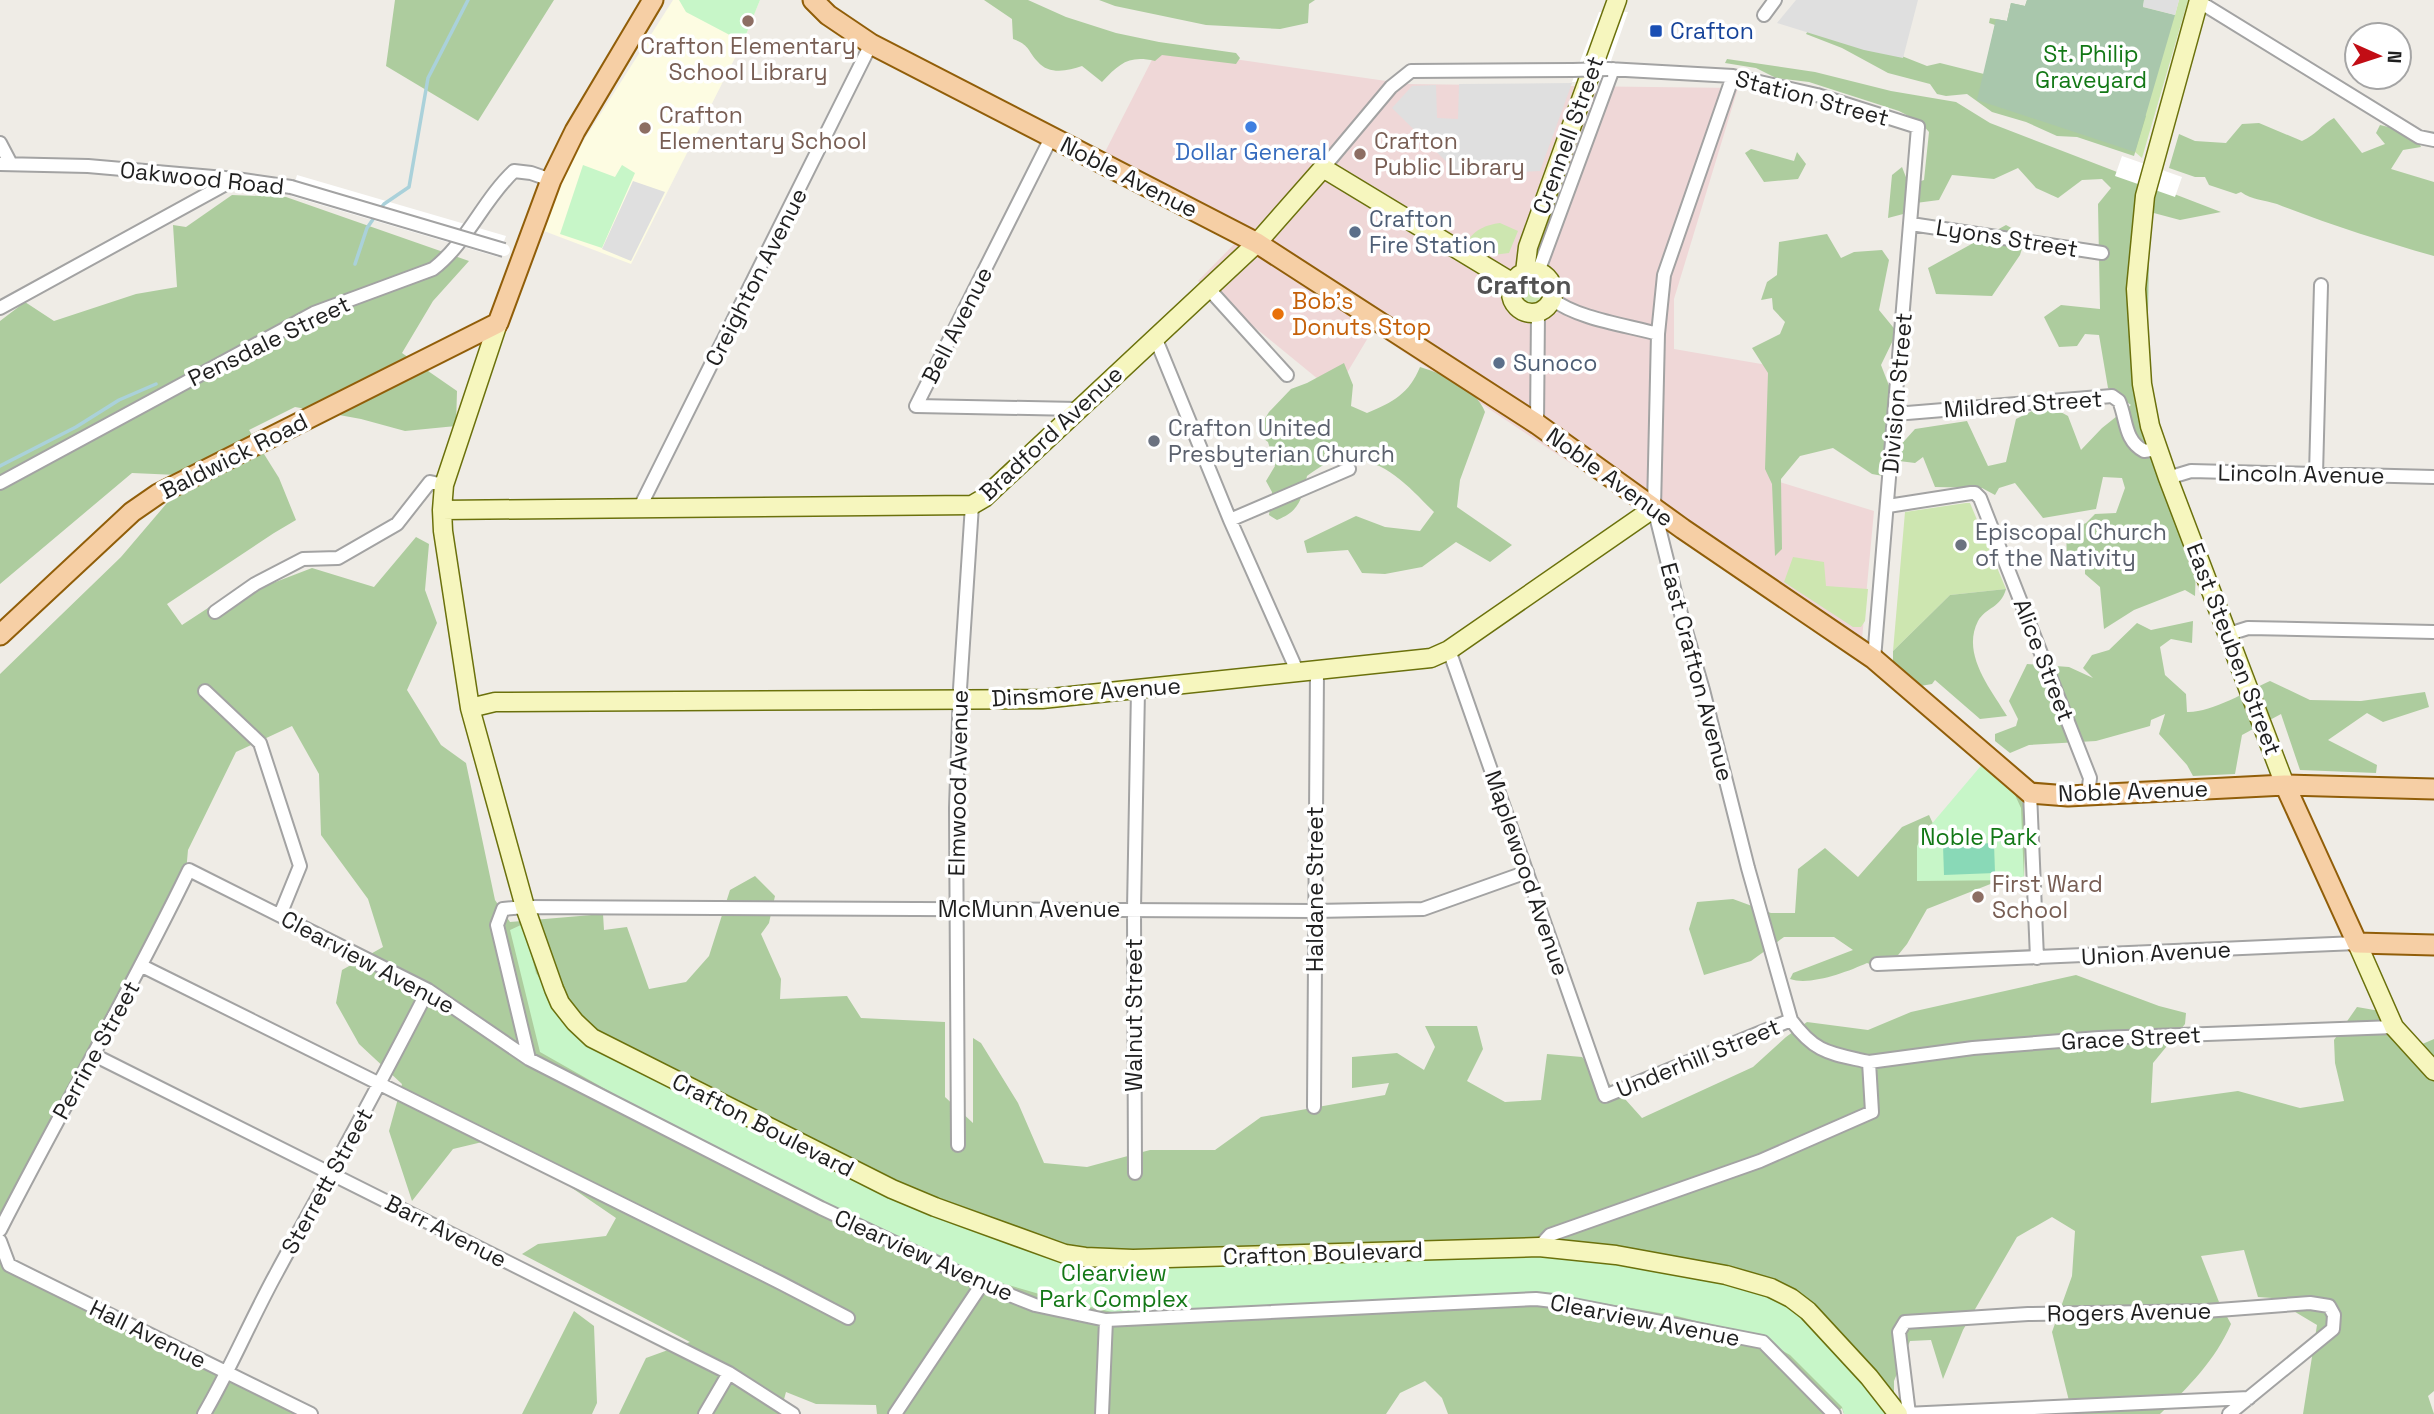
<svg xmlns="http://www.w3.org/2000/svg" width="2434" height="1414" font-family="'Space Grotesk',sans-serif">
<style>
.commercial{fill:#efd7d7}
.education{fill:#fdfce2}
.grass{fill:#cde6b0}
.forest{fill:#adcc9e}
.cemetery{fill:#a9c7ac}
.park{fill:#c7f6c8}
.pitch{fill:#89d9b7}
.parking{fill:#dfdfdf}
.pier{fill:#fff}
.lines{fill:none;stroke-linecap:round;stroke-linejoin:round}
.stream{stroke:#aad1da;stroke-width:3.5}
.street-casing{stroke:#a3a3a3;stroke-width:16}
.secondary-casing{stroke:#6b710c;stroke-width:21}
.primary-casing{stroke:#915e09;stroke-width:23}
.street{stroke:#fff;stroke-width:12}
.secondary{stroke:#f6f6be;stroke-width:18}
.primary{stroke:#f6cfa5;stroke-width:19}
.street-bridge-casing{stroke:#a3a3a3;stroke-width:16;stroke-linecap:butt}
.street-bridge{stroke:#fff;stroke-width:12}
.education-dot{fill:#8d6e63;stroke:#fff;stroke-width:2.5}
.transit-dot{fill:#1a4fb4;stroke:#fff;stroke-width:2.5}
.shop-dot{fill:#3f7fe0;stroke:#fff;stroke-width:2.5}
.service-dot{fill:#5c6f8a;stroke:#fff;stroke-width:2.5}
.food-dot{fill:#e8710a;stroke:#fff;stroke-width:2.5}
.worship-dot{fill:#6b7280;stroke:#fff;stroke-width:2.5}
.labels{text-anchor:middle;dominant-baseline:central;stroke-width:7;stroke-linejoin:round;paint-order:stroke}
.transit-label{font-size:23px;fill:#164399;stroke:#fff;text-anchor:start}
.education-label{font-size:23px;fill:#785e54;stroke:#fff;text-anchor:start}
.park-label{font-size:23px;fill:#137816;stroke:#fff}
.street-label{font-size:23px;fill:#1f1f1f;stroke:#fff}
.shop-label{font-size:23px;fill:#366cbe;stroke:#fff}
.service-label{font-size:23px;fill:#4e5e75;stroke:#fff;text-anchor:start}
.food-label{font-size:23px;fill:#c56008;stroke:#fff;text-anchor:start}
.worship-label{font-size:23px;fill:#5b616d;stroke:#fff;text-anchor:start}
.quarter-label{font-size:26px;font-weight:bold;fill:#525252;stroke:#fff}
</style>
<rect width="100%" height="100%" fill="#efece6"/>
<path class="commercial" d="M1158,48L1407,84L1738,88L1674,299V349L1773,366L1770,479L1874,511L1862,639L1740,576L1372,331L1335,393L1198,281L1250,228L1105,152Z"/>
<path class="education" d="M673,0H760L743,42L631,264L544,231L561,183L577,151Z"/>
<path class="grass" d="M2144,0L2143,6L2175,15L2179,0H2188L2142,158L2135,152L2145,116L2100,103Z
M1500,223L1518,231L1509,253L1493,255L1468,240C1476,229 1486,225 1500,223Z
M1520 292a12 12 0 1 1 24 0a12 12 0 1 1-24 0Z
M1966,503H1970L2006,589L1950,595L1893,651L1905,512Z
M1793,557L1824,562L1826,586L1868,589L1865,621L1861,627H1853L1784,582Z"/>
<path class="forest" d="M395,0H554L478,121L386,66Z
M984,0H1028L1066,17L1116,33L1159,42L1236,53L1240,58L1236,64L1162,55L1155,61C1129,55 1120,63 1102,82L1082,66C1068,71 1049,75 1038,62C1027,50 1030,45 1013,39L1012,19Z
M1099,0H1315L1309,4L1308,23L1280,29L1206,25L1115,6Z
M2027,0L2146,116L2134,156L2077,137L2057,136L2026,122L1992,112L1967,94L1946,96L1937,94L1930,84L1888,73L1842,48L1806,34L1809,29L1884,49L1927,66L1940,63L1984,74L1995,25L1989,23L1990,18L2007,21L2011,3L2025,6Z
M1727,59L1815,72L1891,91L1956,102L1990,123L2221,212L2180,220L2150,212L2147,363L2166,460L2196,567L2195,596L2185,590L2134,610L2104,629L2100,587L2085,574V552L2067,558L2066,532L2086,523L2095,514L2116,513L2125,488L2122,478L2103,477L2096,509L2043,518L2015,483L1999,488L1995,495L1982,488L1935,487L1923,457L1915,463L1899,461L1897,449L1915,429L1967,421L1988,466L2006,462L2016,419L2046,404L2068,416L2081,450L2102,428L2131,405L2108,388L2099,335L2085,334L2077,346L2059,347L2044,317L2061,305L2100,309L2098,204L2111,188L2102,179L2082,180L2058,198L2036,188L2018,168L1994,179L1952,175L1939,200L1908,204L1907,213L1888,218L1892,175L1902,167L1909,185L1924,180L1929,132L1920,122L1899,111L1809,82L1776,78L1756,68L1725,63Z
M2334,118L2362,153L2385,144L2376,133L2380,125L2397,129H2413L2421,147L2403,150L2391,169L2434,182V256C2381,241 2328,224 2277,204C2264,200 2252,200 2241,192L2236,194L2209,185L2205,177H2195L2169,168L2179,134L2195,141L2226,143L2242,124L2259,123L2302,141C2316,135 2321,125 2334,118Z
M1751,149L1794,161L1797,152L1806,164L1798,179L1764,182L1745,153Z
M232,195L286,197L469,261L433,301L402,353L457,391L456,426L405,431L361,419L295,407L249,430L279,478L296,520L274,533L167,604L182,625L208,608L312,568L374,587L416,537L429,544L425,590L437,623L407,690L441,745L466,763L495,900L510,922L603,914L604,930L627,927L649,989L686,982L709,956L730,890L755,876L775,896L769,923L761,934L781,979L780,999L847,996L861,1018L945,1022V1097L973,1123V1038L981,1043L1018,1103L1044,1163L1087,1167L1150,1150H1215L1261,1117L1385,1095L1389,1083L1352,1088V1057L1397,1053L1424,1070L1435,1047L1425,1026H1477L1483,1049L1467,1081L1505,1102L1541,1100L1547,1054L1582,1057L1625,1099L1642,1118L1753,1067L1786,1037L1807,1022L1868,1030L1911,1012L2076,975L2159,1006L2186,1013L2185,1024L2153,1063L2151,1103L2238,1091L2300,1108L2344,1101L2335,1063L2334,1040L2357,1007L2380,1011L2406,1051L2434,1039V1391L2428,1396L2434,1414H2303L2317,1325L2272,1298L2258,1297L2244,1250L2201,1256L2219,1302L2231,1324C2216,1359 2188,1388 2160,1414H1956L2069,1401L2052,1332L2072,1276L2075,1231L2052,1217L2017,1237L1963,1330L1943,1379L1931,1340L1910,1341L1894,1381V1414H1844L1842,1408L1835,1414H1448L1442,1398L1425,1381L1400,1393L1386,1414H877L876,1405L816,1404L786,1392L780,1414H619L646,1358L690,1342L522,1254L538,1244L606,1236L616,1218L499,1138L453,1149L412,1201L389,1131L402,1084L359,1044L336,1003L342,970L383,947L368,899L321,835L319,774L292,726L236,752L188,850L186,872L0,1242V674L121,557L167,503L177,475L132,473L0,584V321L25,302L54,321L136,294L177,287L173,225L186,227Z
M2006,225L2026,236L2020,255L1992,296L1936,294L1928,268Z
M1827,234L1841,258L1854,252L1882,250L1889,260L1879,310L1897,332L1881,365L1893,396L1883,476L1872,474L1833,448L1800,456L1781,479L1782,549L1775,556L1772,484L1765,469L1768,373L1752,348L1780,334L1785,322L1773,309L1772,298L1761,300L1767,282L1777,275L1779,242Z
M1344,363L1353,385L1351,406L1367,413C1393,402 1409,394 1420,367C1444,374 1476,388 1485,412L1460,480L1457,507L1512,545L1490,562L1456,542L1422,567L1385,574L1362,573L1348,550L1307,553L1304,541L1356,516L1385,527L1420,531L1434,512C1405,483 1378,450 1331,462C1323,464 1314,471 1307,476C1302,498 1300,511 1277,520L1269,515L1272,492L1266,481L1275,466L1268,442L1256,433L1269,412L1291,389L1307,383Z
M2006,589C2001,608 1986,607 1978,621C1961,654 1991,689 2007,716L1980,719L1935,680L1932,684L1915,687L1893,667V651L1950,595Z
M2193,621L2192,643L2171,639L2160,647L2165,675L2186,694L2187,712C2211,713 2247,691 2270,681L2310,700L2361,701L2425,692L2429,707L2383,722L2367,713L2328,740L2377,765L2376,773L2300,770L2281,714L2242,735L2235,774L2193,776L2187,765L2159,734L2165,714L2151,720L2150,726L2096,741L2029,745L2010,753L1995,741V734L2016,726L2018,719L2009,701L2027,664L2069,667L2093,678L2083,668L2092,655L2109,650L2137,623L2151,630Z
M1998,770L2015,787L2026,808L2024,880L1993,883L1927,909L1907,944L1886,970L1867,963C1847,972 1810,986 1790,979L1793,973L1853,950L1834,937H1784L1751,961L1704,975L1689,929L1697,902L1733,899L1771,913H1795L1798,869L1825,848L1858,877L1902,827L1929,815L1935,828Z
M0,1244L16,1268L311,1414H0Z
M574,1311L594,1326L597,1403L592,1414H522Z"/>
<path class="cemetery" d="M2027,0H2144L2143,7L2175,15L2135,152L1977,100L1996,19L2007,21L2011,3L2025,6Z"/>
<path class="park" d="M679,0H760L743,42L686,12Z
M583,165L615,177L622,165L635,173L602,248L560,234Z
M1985,761L1984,767L2015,795L2021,808L2024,880L1917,881V846L1924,833Z
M523,924L536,973L573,1028L713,1106L1073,1257L1217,1261H1396L1492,1256H1565L1720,1281L1772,1295L1807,1319L1863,1381L1886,1414H1844L1842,1407L1790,1355L1758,1337L1677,1316L1579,1299L1515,1293L1331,1306L1116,1313L1053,1298L977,1276L864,1222L614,1094L540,1052L510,930Z"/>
<path class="pitch" d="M1994,843L1995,873L1944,875L1943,845Z"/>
<path class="parking" d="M1796,0H1918L1903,58L1864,50L1777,23Z
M2144,0H2179L2175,15L2143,7Z
M1572,83L1540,171L1460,175L1392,108L1412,86L1436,85L1437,118L1458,119L1459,84Z
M633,181L665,192L631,261L602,249Z"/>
<path class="pier" d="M1599,12H1628L1604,81L1572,82Z
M2122,156L2182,177L2175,197L2115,176Z
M297,175L506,236L498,257L291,196Z"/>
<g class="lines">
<path class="stream" d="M380,209L384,204L409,187L428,78L468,0
M355,264L367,228L376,215
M0,466L76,427L119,400L156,384"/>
<defs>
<path id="street" d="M2198,1L2419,137L2434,140
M1764,15L1775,0
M1608,69L1733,76L1817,95L1918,127L1874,659
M1051,138L916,406L1078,409
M0,143L11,164
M0,164L88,166L236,179L291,187
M1323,168L1391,87L1411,71L1573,70
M1911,224L2102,253
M1538,272L1613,69
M1208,288L1287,375
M1552,299C1578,319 1626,325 1658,334
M0,308L235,179
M1155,337L1230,520L1298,673
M1895,414L2112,396L2119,401C2127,420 2124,440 2144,451L2158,449
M1537,424L1538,312
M2316,474L2321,285
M2168,478L2191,471L2434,477
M0,483L314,313L433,269C467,243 483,200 514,171L531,173L551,180
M1888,506L1971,493H1975L1980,498L2090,778L2088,795
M639,509L871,44
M1230,520L1349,469
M215,612L255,584L303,559L338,558L397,524L430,482L444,485
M2229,634L2248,628L2434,632
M1449,650L1605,1096L1791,1020
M205,691L260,743L300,866L280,915
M2030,793L2037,958
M1877,964L2357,943
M142,966L781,1283L848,1318
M94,1055L729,1373L793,1414
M529,1059L497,925L503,909L525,907L1314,911L1423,909L1527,872
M1869,1062L1973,1048L2099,1038L2394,1027
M1314,1107L1317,671
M958,1145L956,808L960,689L972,505
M1135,1173L1134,909L1138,690
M0,1230C62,1109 130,992 189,870L428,990L529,1059L821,1208L982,1284L1035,1305L1106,1320L1536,1299L1553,1301L1763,1342L1834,1414
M0,1241L9,1265L311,1414
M1539,1247L1550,1235L1760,1161L1872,1112L1869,1062C1830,1053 1816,1054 1791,1020L1748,868L1703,690L1677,600L1654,508L1658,334L1664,275L1733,76
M204,1414C231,1368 251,1319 277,1272C328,1178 380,1085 428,990
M705,1414L729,1373
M895,1414L982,1284
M1102,1414L1106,1320
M1905,1414L2249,1398
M1909,1414L1899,1332L1905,1322L2028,1314L2205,1311L2310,1303L2329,1306L2334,1315L2333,1329L2229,1414"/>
<path id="secondary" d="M2199,0L2145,196L2136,289L2142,384L2150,426L2168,478L2285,785
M1511 292a21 21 0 1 1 42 0a21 21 0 1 1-42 0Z
M1525,272L1528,247L1617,0
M498,323L444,485L442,510L443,531L470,708L525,907L554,989L560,1003L575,1022L592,1038L892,1189L935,1207L1065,1254L1085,1257L1133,1259L1539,1247L1616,1255L1726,1275L1771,1288L1791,1298L1808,1311L1869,1377L1898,1414
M442,510L972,505L984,498L1257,243L1323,168L1513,283
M470,708L495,702L1042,699L1431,658L1449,650L1654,508
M2357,943L2394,1027L2434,1071"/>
<path id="primary" d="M813,0L828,15L871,44L1257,243L1537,424L1683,529L1874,659L2030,793L2068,796L2285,785L2434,789
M0,635L132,512L158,494L498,323L551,180L575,131L653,0
M2285,785L2357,943L2434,945"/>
</defs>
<use href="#street" class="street-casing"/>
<use href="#secondary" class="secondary-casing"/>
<use href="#primary" class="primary-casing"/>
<use href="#street" class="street"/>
<use href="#secondary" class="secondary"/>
<use href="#primary" class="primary"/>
<defs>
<path id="street-bridge" d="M1573,70L1608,69
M291,187L504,250"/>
</defs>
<use href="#street-bridge" class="street-bridge-casing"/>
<use href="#street-bridge" class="street-bridge"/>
</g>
<g class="education-dot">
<circle cx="748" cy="21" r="7"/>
<circle cx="645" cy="128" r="7"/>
<circle cx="1360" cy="154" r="7"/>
<circle cx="1978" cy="897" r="7"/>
</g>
<rect class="transit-dot" x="1649" y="24" width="14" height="14" rx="3.5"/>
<circle class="shop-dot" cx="1251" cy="127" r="7"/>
<g class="service-dot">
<circle cx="1355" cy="232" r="7"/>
<circle cx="1499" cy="363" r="7"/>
</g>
<circle class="food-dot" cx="1278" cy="314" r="7"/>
<g class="worship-dot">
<circle cx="1154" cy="441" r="7"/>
<circle cx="1961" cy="545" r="7"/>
</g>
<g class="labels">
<g class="transit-label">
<text x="1670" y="31">Crafton</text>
</g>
<g class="education-label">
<text x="748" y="46" text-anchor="middle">Crafton Elementary<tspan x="748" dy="26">School Library</tspan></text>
<text x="659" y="115">Crafton<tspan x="659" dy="26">Elementary School</tspan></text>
<text x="1374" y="141">Crafton<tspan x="1374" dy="26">Public Library</tspan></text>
<text x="1992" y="884">First Ward<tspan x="1992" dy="26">School</tspan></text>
</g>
<g class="park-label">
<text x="2091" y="54">St. Philip<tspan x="2091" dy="26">Graveyard</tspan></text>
<text x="1979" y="837">Noble Park</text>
<text x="1114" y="1273">Clearview<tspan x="1114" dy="26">Park Complex</tspan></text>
</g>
<g class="street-label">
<text transform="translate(1812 98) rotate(15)">Station Street</text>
<text transform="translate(1568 135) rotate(-70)">Crennell Street</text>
<text transform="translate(1129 177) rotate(27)">Noble Avenue</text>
<text transform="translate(202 178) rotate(6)">Oakwood Road</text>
<text transform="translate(2007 238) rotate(9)">Lyons Street</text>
<text transform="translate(756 277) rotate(-63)">Creighton Avenue</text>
<text transform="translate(957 325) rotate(-63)">Bell Avenue</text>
<text transform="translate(269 341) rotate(-26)">Pensdale Street</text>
<text transform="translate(1897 393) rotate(-85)">Division Street</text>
<text transform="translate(2023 404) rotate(-4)">Mildred Street</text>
<text transform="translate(1051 433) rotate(-43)">Bradford Avenue</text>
<text transform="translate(234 456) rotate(-27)">Baldwick Road</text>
<text transform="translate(2301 474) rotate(1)">Lincoln Avenue</text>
<text transform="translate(1610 477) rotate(36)">Noble Avenue</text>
<text transform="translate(2234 649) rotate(69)">East Steuben Street</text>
<text transform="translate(2044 660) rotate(69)">Alice Street</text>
<text transform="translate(1697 672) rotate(75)">East Crafton Avenue</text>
<text transform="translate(1086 692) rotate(-4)">Dinsmore Avenue</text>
<text transform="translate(958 783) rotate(-89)">Elmwood Avenue</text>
<text transform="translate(2133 791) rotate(-2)">Noble Avenue</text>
<text transform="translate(1527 873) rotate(71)">Maplewood Avenue</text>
<text transform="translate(1315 889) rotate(-90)">Haldane Street</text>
<text x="1029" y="909">McMunn Avenue</text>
<text transform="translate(2156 953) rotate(-3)">Union Avenue</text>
<text transform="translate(368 962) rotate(28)">Clearview Avenue</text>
<text transform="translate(1134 1015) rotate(-90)">Walnut Street</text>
<text transform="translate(2131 1038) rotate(-3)">Grace Street</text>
<text transform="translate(96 1050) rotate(-61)">Perrine Street</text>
<text transform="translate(1698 1058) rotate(-22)">Underhill Street</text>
<text transform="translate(763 1125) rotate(27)">Crafton Boulevard</text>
<text transform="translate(327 1181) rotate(-61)">Sterrett Street</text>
<text transform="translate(446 1231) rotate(27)">Barr Avenue</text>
<text transform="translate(1323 1253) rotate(-2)">Crafton Boulevard</text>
<text transform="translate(924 1255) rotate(24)">Clearview Avenue</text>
<text transform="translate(2129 1312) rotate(-1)">Rogers Avenue</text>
<text transform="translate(1645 1320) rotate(11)">Clearview Avenue</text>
<text transform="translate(148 1334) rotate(26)">Hall Avenue</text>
</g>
<g class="shop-label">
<text x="1251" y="152">Dollar General</text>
</g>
<g class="service-label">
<text x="1369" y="219">Crafton<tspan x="1369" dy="26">Fire Station</tspan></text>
<text x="1513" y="363">Sunoco</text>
</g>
<g class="food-label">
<text x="1292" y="301">Bob's<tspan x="1292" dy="26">Donuts Stop</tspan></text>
</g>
<g class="worship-label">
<text x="1168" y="428">Crafton United<tspan x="1168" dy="26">Presbyterian Church</tspan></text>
<text x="1975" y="532">Episcopal Church<tspan x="1975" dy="26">of the Nativity</tspan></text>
</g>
<g class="quarter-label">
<text x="1524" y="285">Crafton</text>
</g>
</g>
<g transform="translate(2378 56) rotate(93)"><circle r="33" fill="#ffffff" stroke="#a5a5a5" stroke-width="2"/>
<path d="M0-5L12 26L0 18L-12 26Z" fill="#c20d15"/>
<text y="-10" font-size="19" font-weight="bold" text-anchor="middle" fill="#1f1f1f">N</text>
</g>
</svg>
